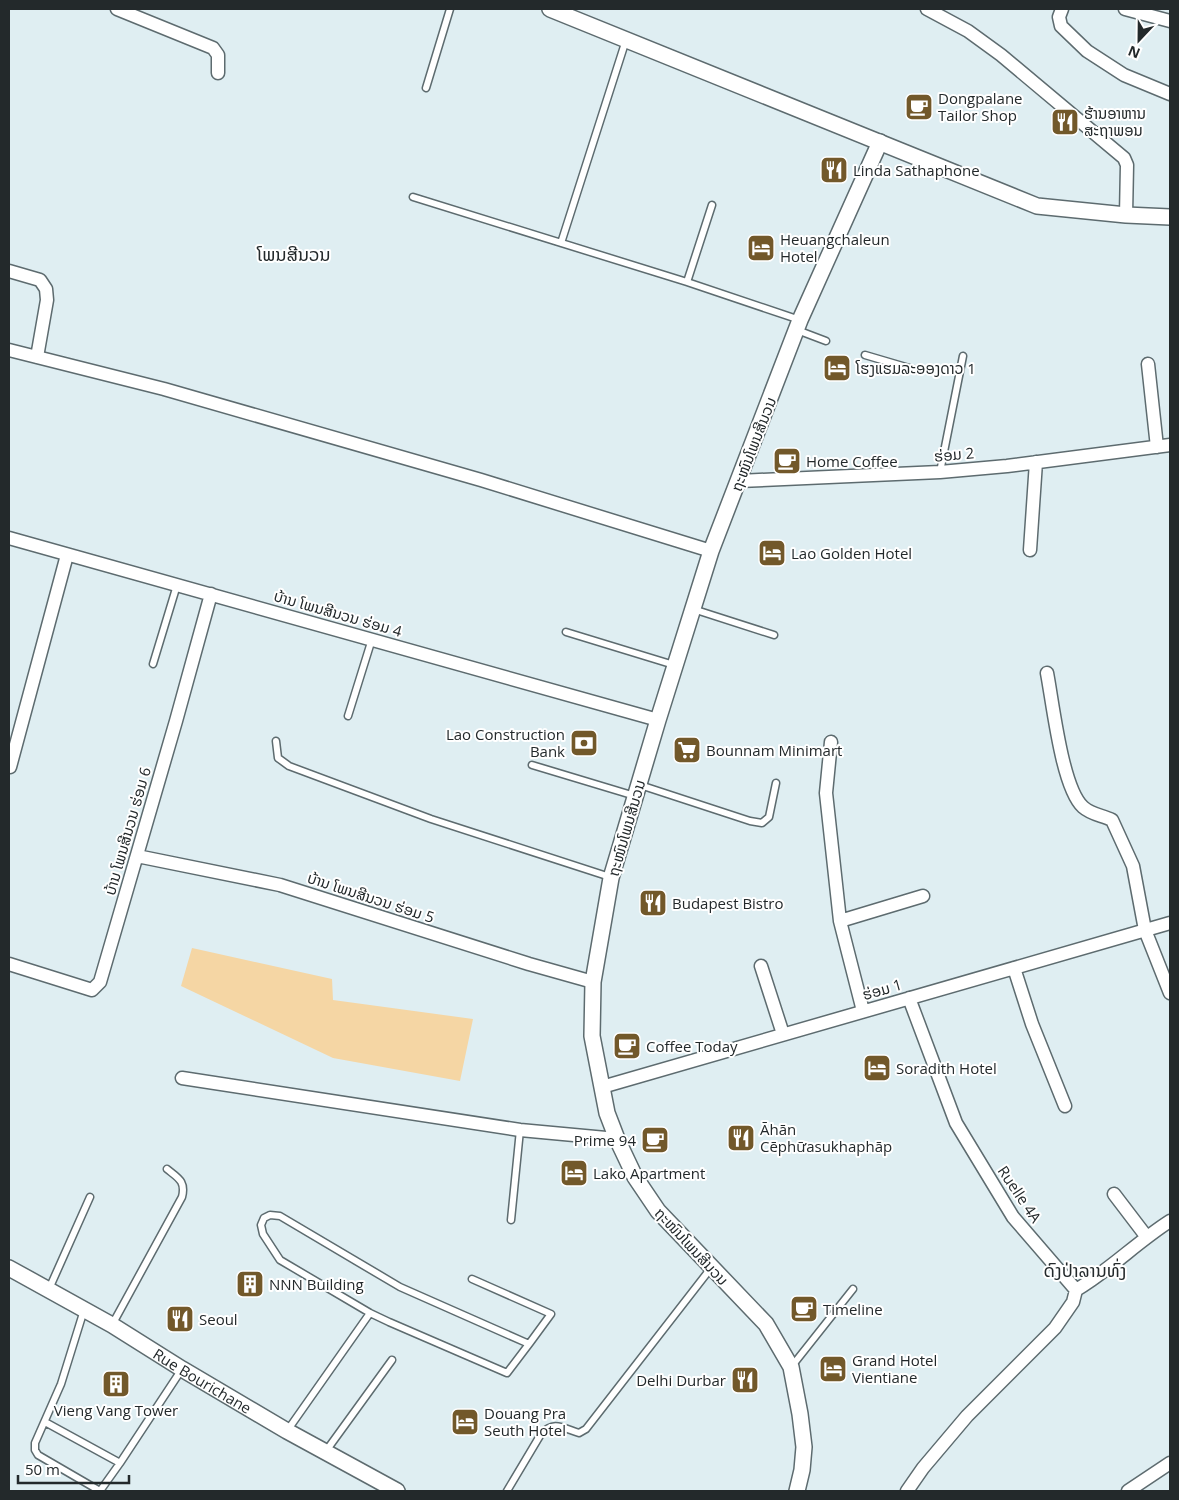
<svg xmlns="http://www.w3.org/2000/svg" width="1179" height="1500" font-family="'Open Sans','Noto Sans Lao',sans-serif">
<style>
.green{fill:#f5d6a4}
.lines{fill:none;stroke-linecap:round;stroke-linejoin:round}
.service-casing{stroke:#5d6b6f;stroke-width:9}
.minor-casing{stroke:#5d6b6f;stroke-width:15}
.tertiary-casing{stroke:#5d6b6f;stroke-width:18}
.service{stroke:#fff;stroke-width:6}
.minor{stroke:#fff;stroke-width:12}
.tertiary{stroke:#fff;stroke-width:15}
.labels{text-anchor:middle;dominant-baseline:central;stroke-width:4;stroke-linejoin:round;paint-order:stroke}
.poi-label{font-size:15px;fill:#23292b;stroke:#fff;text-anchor:start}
.street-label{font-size:15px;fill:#23292b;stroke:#fff}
.quarter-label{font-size:18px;fill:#23292b;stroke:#fff}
</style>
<rect width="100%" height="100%" fill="#dfeef2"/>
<path class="green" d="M192,948L332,979L333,1000L473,1019L460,1081L333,1058L181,986Z"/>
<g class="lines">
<defs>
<path id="service" d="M426,88L450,9
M413,197L687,282L800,320
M561,243L626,40
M687,282L712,205
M797,330L826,341
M865,355L916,370
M940,472L963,356
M693,609L774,635
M566,632L674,665
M153,664L177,585
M348,716L372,639
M276,741L278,758L289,766L431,819L610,877
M532,765L635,796
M640,785L750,821L762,823L769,817L776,783
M511,1220L520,1130
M472,1279L551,1314L529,1344L400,1287L280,1216L270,1215L264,1218L261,1225L263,1234L280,1260L370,1313L389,1322L507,1373L529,1344
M49,1289L90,1197
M112,1325L182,1197C186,1181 178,1178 167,1169
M792,1366L853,1289
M45,1422L120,1463L100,1491L38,1455L35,1450V1443L61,1384L84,1310
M287,1431L370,1313
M326,1451L392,1360
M120,1463L182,1369
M507,1491L541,1434C554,1420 563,1428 579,1433L586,1429L711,1268"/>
<path id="minor" d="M117,9L213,48L218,55V73
M927,9L968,31L1001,55L1124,158L1127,165L1126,215
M1062,9L1059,17L1061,26L1087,51L1124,75L1170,94
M1125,9L1170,21
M9,271L40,280L46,289L47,300L37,357
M9,350L164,389L481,480L711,551
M1148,364L1157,447
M739,481L940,472L1007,466L1170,445
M9,538L658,720
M1030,550L1036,462
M1047,673C1053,704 1062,788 1083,807C1092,815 1102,815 1112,820L1133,866L1145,930L1170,993
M831,742L826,793L840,921L863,1011
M10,767L67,555
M137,856L280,885L529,964L593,982
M840,921L923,896
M9,964L92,990L100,982L176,721L211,594
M761,966L783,1034
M1014,968L1032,1024L1065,1106
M909,998L956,1123L1013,1217L1076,1290C1110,1270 1137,1242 1170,1221
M182,1078L520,1130L617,1139
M602,1087L1170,923
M1114,1194L1146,1236
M907,1491L923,1468L967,1416L1055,1328L1073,1302L1076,1290
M1128,1491L1170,1463"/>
<g id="tertiary">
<path d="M550,9L1037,206L1126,215L1170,217"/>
<path id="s1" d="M9,1268L112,1325L182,1369L287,1431L397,1491"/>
<path d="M797,1491L802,1470L804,1447L800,1414L791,1367L766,1324L658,1211L635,1177L617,1139L607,1113L592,1036L593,982L611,878L658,720L711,551L800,320L880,142"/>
</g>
</defs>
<use href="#service" class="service-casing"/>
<use href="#minor" class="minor-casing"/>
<use href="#tertiary" class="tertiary-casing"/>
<use href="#service" class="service"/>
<use href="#minor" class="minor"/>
<use href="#tertiary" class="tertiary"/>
</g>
<defs>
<symbol id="cafe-square" viewBox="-11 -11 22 22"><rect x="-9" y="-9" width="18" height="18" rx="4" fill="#72582a" stroke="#fff"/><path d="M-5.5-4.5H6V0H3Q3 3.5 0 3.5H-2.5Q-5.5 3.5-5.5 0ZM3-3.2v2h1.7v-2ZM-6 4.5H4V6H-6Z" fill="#fff"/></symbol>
<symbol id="restaurant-square" viewBox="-11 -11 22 22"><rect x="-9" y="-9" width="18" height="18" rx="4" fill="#72582a" stroke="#fff"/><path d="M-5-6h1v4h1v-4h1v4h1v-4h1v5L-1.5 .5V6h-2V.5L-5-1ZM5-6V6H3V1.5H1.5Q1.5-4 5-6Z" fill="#fff"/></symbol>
<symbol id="hotel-square" viewBox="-11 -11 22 22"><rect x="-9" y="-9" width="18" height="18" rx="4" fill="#72582a" stroke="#fff"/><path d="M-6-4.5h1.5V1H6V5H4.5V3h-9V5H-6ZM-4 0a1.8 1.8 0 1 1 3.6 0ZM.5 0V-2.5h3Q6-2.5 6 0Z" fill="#fff"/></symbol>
<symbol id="bank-square" viewBox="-11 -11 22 22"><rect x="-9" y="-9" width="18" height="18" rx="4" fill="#72582a" stroke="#fff"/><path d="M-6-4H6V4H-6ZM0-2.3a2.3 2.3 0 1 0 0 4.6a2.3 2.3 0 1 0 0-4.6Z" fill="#fff"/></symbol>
<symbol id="supermarket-square" viewBox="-11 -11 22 22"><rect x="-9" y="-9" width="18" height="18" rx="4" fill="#72582a" stroke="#fff"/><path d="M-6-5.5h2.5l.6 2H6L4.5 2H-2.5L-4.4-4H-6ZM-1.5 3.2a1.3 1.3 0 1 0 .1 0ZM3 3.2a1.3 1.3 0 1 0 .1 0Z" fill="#fff"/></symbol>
<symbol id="building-square" viewBox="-11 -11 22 22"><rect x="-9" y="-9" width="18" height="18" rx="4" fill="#72582a" stroke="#fff"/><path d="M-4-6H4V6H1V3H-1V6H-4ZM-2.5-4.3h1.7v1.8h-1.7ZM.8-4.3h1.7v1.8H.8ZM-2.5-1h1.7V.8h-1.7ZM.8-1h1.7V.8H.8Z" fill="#fff"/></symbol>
</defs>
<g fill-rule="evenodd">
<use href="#cafe-square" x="903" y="91" width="32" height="32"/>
<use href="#restaurant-square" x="1049" y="106" width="32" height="32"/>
<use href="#restaurant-square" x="818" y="154" width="32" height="32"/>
<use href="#hotel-square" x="745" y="232" width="32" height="32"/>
<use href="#hotel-square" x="821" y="352" width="32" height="32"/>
<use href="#cafe-square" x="771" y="445" width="32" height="32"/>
<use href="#hotel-square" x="756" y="537" width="32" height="32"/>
<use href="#bank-square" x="568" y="727" width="32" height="32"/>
<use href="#supermarket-square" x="671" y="734" width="32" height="32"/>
<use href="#restaurant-square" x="637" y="887" width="32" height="32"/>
<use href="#cafe-square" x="611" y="1030" width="32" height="32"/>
<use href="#hotel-square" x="861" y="1052" width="32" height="32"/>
<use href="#restaurant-square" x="725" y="1122" width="32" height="32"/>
<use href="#cafe-square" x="639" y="1124" width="32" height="32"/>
<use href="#hotel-square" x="558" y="1157" width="32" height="32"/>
<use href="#building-square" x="234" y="1268" width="32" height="32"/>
<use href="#cafe-square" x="788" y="1293" width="32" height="32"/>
<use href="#restaurant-square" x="164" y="1303" width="32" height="32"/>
<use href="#hotel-square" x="817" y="1353" width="32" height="32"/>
<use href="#restaurant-square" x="729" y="1364" width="32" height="32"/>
<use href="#building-square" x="100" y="1368" width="32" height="32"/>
<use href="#hotel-square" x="449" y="1406" width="32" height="32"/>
</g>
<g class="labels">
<g class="poi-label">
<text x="938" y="98">Dongpalane<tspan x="938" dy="17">Tailor Shop</tspan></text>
<text x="1084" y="113">ຮ້ານອາຫານ<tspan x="1084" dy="17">ສະຖາພອນ</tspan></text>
<text x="853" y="170">Linda Sathaphone</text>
<text x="780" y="239">Heuangchaleun<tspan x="780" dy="17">Hotel</tspan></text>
<text x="856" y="368">ໂຮງແຮມລະອອງດາວ 1</text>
<text x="806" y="461">Home Coffee</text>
<text x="791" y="553">Lao Golden Hotel</text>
<text x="565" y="734" text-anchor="end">Lao Construction<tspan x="565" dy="17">Bank</tspan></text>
<text x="706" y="750">Bounnam Minimart</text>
<text x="672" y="903">Budapest Bistro</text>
<text x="646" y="1046">Coffee Today</text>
<text x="896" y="1068">Soradith Hotel</text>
<text x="760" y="1129">Āhān<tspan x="760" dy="17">Cēphư̄asukhaphāp</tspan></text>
<text x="636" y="1140" text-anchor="end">Prime 94</text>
<text x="593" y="1173">Lako Apartment</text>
<text x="269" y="1284">NNN Building</text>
<text x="823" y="1309">Timeline</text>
<text x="199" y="1319">Seoul</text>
<text x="852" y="1360">Grand Hotel<tspan x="852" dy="17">Vientiane</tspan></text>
<text x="726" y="1380" text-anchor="end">Delhi Durbar</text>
<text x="116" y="1410" text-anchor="middle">Vieng Vang Tower</text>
<text x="484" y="1413">Douang Pra<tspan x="484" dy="17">Seuth Hotel</tspan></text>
</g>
<g class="street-label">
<text transform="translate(753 444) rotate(-69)">ຖະໜົນໂພນສີນວນ</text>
<text transform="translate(954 454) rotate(-5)">ຮ່ອມ 2</text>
<text transform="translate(338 613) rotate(16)">ບ້ານ ໂພນສີນວນ ຮ່ອມ 4</text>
<text transform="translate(626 828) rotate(-74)">ຖະໜົນໂພນສີນວນ</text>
<text transform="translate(127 831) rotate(-74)">ບ້ານ ໂພນສີນວນ ຮ່ອມ 6</text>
<text transform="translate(371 897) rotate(18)">ບ້ານ ໂພນສີນວນ ຮ່ອມ 5</text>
<text transform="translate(882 989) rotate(-16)">ຮ່ອມ 1</text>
<text transform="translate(1020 1194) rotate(56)">Ruelle 4A</text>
<text transform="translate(692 1246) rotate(47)">ຖະໜົນໂພນສີນວນ</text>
<text stroke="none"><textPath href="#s1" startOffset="224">Rue Bourichane</textPath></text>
</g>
<g class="quarter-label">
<text x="294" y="254">ໂພນສີນວນ</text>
<text x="1085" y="1270">ດົງປ່າລານທົ່ງ</text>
</g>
</g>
<rect width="1179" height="1500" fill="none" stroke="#23292b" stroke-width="20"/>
<g transform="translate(1139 40) rotate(202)" stroke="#ffffff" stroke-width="4" paint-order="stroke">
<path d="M0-4L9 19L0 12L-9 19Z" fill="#23292b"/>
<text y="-8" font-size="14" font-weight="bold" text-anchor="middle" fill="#23292b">N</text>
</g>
<path d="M18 1475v8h111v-8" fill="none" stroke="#23292b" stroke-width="2.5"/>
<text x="25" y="1475" font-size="15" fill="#23292b" stroke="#ffffff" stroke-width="4" paint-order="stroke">50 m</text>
</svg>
